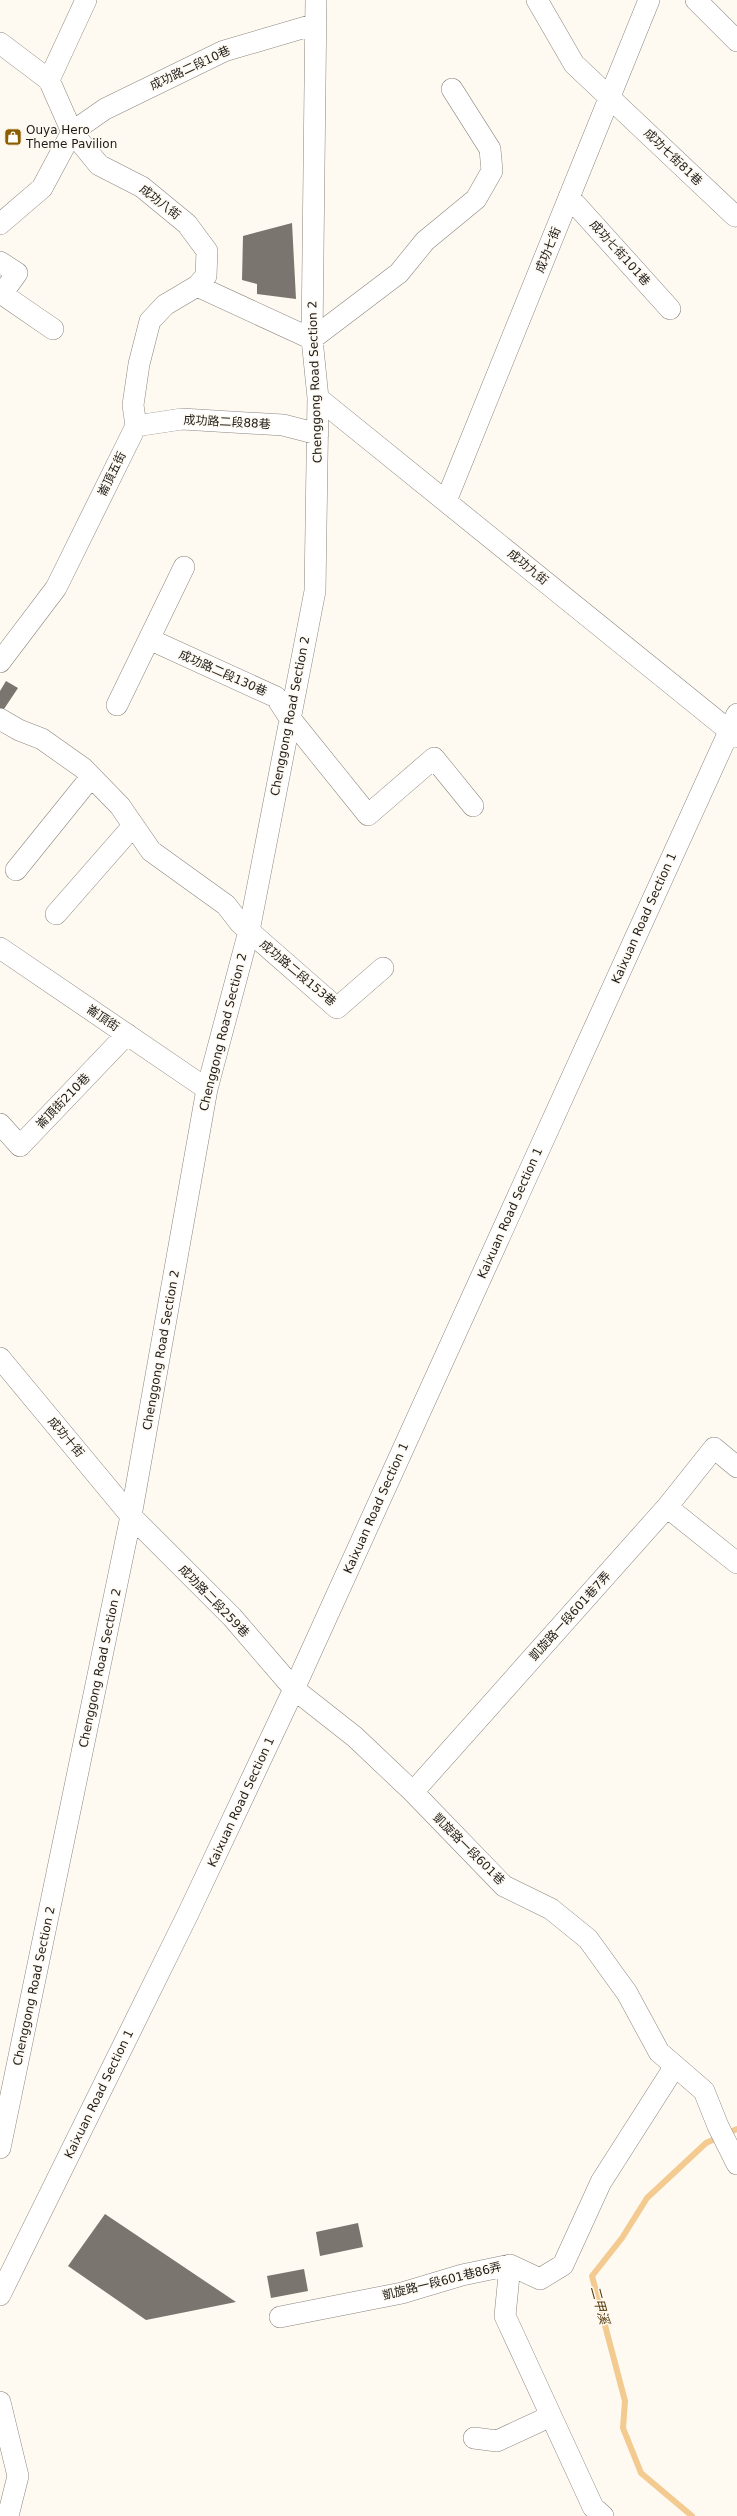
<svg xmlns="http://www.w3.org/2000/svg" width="737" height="2516" font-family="'DejaVu Sans','Noto Sans TC',sans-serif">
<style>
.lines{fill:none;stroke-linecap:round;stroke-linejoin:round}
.stream{stroke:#f3cb90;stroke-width:6}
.building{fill:#7a756e}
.minor-casing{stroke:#8b867f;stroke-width:22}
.minor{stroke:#fff;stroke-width:21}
.labels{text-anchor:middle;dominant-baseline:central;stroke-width:3;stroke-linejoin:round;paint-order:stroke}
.street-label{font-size:12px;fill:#1e1c1a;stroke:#fef9f1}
.poi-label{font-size:12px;fill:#1e1c1a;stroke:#fef9f1;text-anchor:start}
.water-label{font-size:13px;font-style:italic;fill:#593e10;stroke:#fef9f1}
</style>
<rect width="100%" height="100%" fill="#fef9f1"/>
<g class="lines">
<path class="stream" d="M692,2516L641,2473L623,2428L625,2401L592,2276L622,2238L647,2198L706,2143L737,2129"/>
</g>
<path class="building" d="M292,223L296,299L257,294V284L242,280L243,236Z
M6,681L18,688L0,715V691Z
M105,2214L236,2302L146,2320L68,2266Z
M358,2223L363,2247L320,2256L316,2232Z
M304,2269L308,2291L271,2298L267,2276Z"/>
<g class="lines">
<defs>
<path id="minor" d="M537,0L574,64L735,216L737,215
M696,0L737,41
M0,43L49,80L72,132L99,165L142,187L187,224L207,251L206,276L197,286L312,339L399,273L425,241L476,199L492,171L490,149L452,89
M49,80L86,0
M569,197L670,309
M0,224L42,188L72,132L105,109L224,51L316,24
M0,262L17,273L2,294L53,329
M318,398L737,737
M136,426L182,419L283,425L318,434
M446,501L649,0
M149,639L276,697L289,717L368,815L434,758L473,806
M0,662L56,588L136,426L133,405L139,364L150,321L165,305L197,286
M117,705L184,567
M0,719L19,730L42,739L83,768L120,806L151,851L226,905L240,923L337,1008L383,968
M16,870L91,777
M56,914L133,826
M0,948L207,1089
M0,1124L20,1146L127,1034
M0,1358L131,1516L232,1617L294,1689L355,1737L413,1792L504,1886L551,1909L588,1939L627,1993L659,2052L704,2091L718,2126L737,2164
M667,1507L737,1563
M413,1792L667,1507L714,1448L737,1467
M0,2148L131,1516L207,1089L249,931L315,591L318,398L312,339L316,0
M510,2265L505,2316L593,2507L603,2516
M0,2295L187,1916L294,1689L737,714
M280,2317L402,2293L462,2275L510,2265L540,2279L563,2265L601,2182L675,2066
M0,2402L18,2476L8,2516
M474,2438L497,2441L551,2416"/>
</defs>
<use href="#minor" class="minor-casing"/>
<use href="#minor" class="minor"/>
</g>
<defs>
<symbol id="shop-square" viewBox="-11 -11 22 22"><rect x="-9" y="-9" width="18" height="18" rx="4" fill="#8b5e02" stroke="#fef9f1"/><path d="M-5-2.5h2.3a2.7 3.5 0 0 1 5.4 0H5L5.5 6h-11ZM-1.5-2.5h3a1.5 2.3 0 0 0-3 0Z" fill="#fff"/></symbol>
</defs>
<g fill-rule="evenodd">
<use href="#shop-square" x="3" y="127" width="20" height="20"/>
</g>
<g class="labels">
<g class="street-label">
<text transform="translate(190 68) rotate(-25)">成功路二段10巷</text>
<text transform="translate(673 157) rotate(44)">成功七街81巷</text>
<text transform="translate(160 202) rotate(38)">成功八街</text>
<text transform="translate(548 250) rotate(-68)">成功七街</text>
<text transform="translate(620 253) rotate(48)">成功七街101巷</text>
<text transform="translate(315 382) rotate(-92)">Chenggong Road Section 2</text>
<text transform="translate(227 422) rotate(3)">成功路二段88巷</text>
<text transform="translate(112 474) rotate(-64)">崙頂五街</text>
<text transform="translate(528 567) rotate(39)">成功九街</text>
<text transform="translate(223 673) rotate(24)">成功路二段130巷</text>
<text transform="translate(290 716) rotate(-79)">Chenggong Road Section 2</text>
<text transform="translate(644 918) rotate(-66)">Kaixuan Road Section 1</text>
<text transform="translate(298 973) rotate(40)">成功路二段153巷</text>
<text transform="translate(103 1018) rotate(34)">崙頂街</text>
<text transform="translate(223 1032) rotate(-76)">Chenggong Road Section 2</text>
<text transform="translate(63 1101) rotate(-46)">崙頂街210巷</text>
<text transform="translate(510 1213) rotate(-66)">Kaixuan Road Section 1</text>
<text transform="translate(161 1350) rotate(-80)">Chenggong Road Section 2</text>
<text transform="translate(66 1437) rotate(50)">成功十街</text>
<text transform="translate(376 1508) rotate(-66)">Kaixuan Road Section 1</text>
<text transform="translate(214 1601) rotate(46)">成功路二段259巷</text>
<text transform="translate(570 1616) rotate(-48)">凱旋路一段601巷7弄</text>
<text transform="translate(100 1668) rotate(-78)">Chenggong Road Section 2</text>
<text transform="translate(241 1802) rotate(-65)">Kaixuan Road Section 1</text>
<text transform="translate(469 1849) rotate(45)">凱旋路一段601巷</text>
<text transform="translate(34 1986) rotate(-78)">Chenggong Road Section 2</text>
<text transform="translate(99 2094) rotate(-64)">Kaixuan Road Section 1</text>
<text transform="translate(442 2281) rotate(-14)">凱旋路一段601巷86弄</text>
</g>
<g class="poi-label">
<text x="26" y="130">Ouya Hero<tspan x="26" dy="14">Theme Pavilion</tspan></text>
</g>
<g class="water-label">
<text transform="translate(600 2305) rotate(75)">二甲溪</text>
</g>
</g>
</svg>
